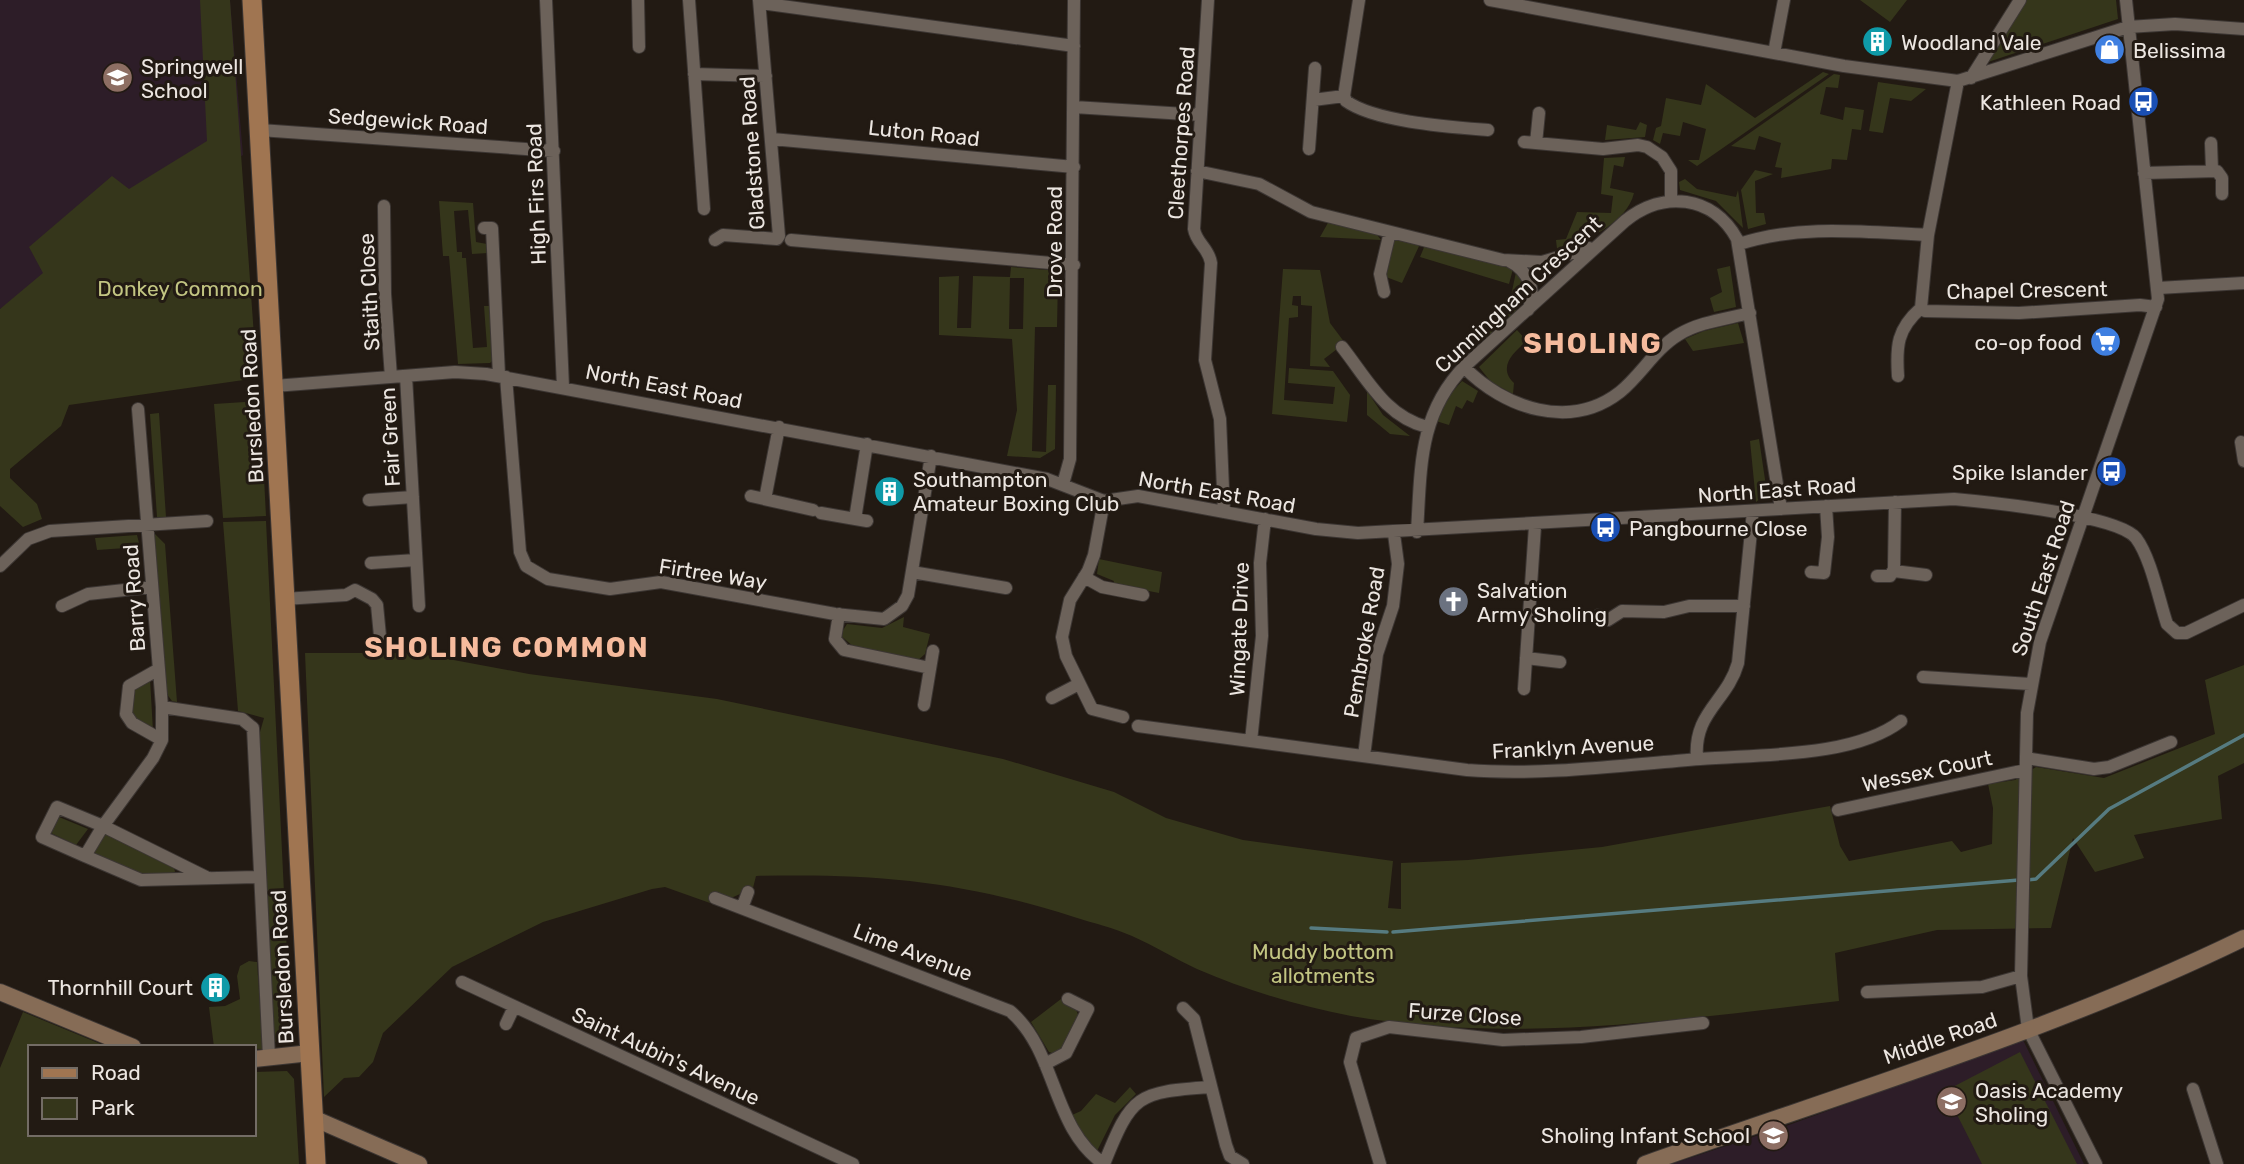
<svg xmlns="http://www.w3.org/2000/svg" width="2244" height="1164" font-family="Rubik,sans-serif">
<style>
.education{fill:#2d1d28}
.green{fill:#35361b;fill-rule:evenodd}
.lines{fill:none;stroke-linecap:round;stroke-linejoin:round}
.stream{stroke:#567b80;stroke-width:3.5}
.street-casing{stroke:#3c3633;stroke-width:14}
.secondary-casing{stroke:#3c3633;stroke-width:18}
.primary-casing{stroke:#3c3633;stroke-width:21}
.street{stroke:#6c625a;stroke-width:12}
.secondary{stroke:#866c56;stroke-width:16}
.primary{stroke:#a07551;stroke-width:19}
.labels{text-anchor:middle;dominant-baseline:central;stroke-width:6;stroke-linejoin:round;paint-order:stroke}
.poi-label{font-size:21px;fill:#ece6e1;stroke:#221a13;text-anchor:start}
.street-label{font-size:21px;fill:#ece6e1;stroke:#221a13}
.park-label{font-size:21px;fill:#c2c582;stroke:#221a13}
.district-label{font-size:28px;font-weight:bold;letter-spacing:2px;fill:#f6bb9d;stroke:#221a13}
</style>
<rect width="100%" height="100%" fill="#221a13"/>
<path class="education" d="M0,0H230L243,155L0,309Z
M2023,1040L2084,1164H1672L1786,1126Z"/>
<path class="green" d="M200,0H230L257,378L69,405L61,426L10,469V478L37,504L42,519L23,527L0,506V309L43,273L29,247L112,176L129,189L207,141Z
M1860,0H1907L1890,22Z
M2024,0H2116L2118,19L1985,63Z
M1823,72L1829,74L1697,166L1688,160H1699L1706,129L1683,122L1680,136L1663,133L1660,144L1653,140L1656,128L1661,126L1666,98L1701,105L1706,84L1755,118Z
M1834,74L1840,75L1838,88L1826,87L1820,114L1843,120L1845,107L1864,110L1861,130L1852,129L1847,160L1832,159L1831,169L1781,178L1782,168L1775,167L1781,143L1759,136L1755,150L1731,146Z
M1878,82L1926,89L1911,101L1890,98L1883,133L1869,131Z
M1640,122L1647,125L1645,137L1605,140L1607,125L1636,130Z
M1625,157L1623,167L1614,165L1610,188L1634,193C1627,223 1585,242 1557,249L1556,240L1566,239L1577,212L1611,213L1613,196L1601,194L1604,158Z
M1755,170L1773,174L1755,181L1756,213H1764L1766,224L1748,229L1741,190Z
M1685,179L1697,189L1736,197L1738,190L1743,228L1716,201L1680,190L1679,182Z
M439,201L473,203L476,242L487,244L488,253L472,254L468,210L454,211L457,252H462V258H466L473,348L487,347L484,306H490L493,360L490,363L458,364L449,256H443Z
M1329,221L1375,232L1381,240L1320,237Z
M1396,239L1420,244L1402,283L1386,277L1384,271L1393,240Z
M1425,245L1513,269L1509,284L1420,257Z
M1730,266L1736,307L1714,312L1710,298L1722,292L1717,269Z
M1011,267L1048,270L1058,279L1057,327H1035L1032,451L1046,452L1048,385H1056L1055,449L1040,458L1007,456L1017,410L1012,339L939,335V277L959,276L957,328H971L973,276L1010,277ZM1010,278H1024L1023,329H1009Z
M1283,269L1320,270L1330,323L1345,343L1324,359L1330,367L1310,366L1312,306L1301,305V296H1293L1292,305L1298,306V317L1289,318L1284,400L1333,404L1335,387L1288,383L1289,368L1333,371L1350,395L1347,422L1272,414Z
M1516,272C1540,299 1506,321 1487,338L1484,335L1507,315Z
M1738,323L1744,343L1693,351L1685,339L1704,331Z
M1517,330L1527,341C1514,352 1497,367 1514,383L1513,394L1491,382L1479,367Z
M1462,381L1478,391L1473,403L1467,400L1462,409L1456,406L1449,425L1436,421L1447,398Z
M1367,391L1383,415L1410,436L1390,434L1367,415Z
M260,401L266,516L223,518L214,404Z
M159,413L166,517H157L150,414Z
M1759,439L1767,493L1756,502L1750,441Z
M266,521L291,1037L286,1041L273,1042L258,739L264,718L238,711L223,522Z
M154,533L165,544L177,702L172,701L166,693Z
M137,535L140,547L97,550L95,538Z
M1099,559L1162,572L1159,593L1113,584L1114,581L1097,574Z
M904,617L903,627L930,634L925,654L917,661L854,647L840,635L847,624L882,628Z
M305,653H416L529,674L717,699L1003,759L1114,792L1166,818L1243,840L1393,861L1388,908L1401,909V863L1468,860L1602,847L1830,806L1840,846L1849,861L1952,841L1961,852L1992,844L1993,808L1988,784L2015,780L2036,767L2104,778L2215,734L2205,680L2244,665V763L2218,776L2222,819L2134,835L2144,858L2095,872L2073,838L2051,928L1937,930L1835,953L1839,1001C1676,1020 1514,1044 1351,1016C1299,1006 1245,990 1197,969C1175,959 1155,946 1132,936C1114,928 1093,923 1074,917C963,881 873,873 756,876L752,892L743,888L740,894L731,898L714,893L710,903L665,887L652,889L543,922L452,967L383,1033L373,1062L359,1077L344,1078L324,1097Z
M150,679L153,731L131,717L132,692Z
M59,817L88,829L76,845L51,833Z
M106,832L174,867L175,872C146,882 118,866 92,854Z
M249,961L257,962L263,1049L214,1047L209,1007L225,1006L240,999L237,976L240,966Z
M1061,999L1075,1007L1079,1017L1065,1048L1055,1054L1049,1052L1031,1022Z
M23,1012L108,1047H30V1134H254V1072L287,1071L294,1079L299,1164H0V1068Z
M2020,1052L2077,1164H1982L1945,1091Z
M1130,1087L1136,1094L1115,1115L1097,1151L1086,1141L1072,1115L1081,1111L1096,1094L1115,1103Z"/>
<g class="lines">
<path class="stream" d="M2027,880L2036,879L2109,809L2244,735
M1311,928L1387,932
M1393,932L2019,880"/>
<defs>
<path id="street" d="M546,0L563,387
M638,0L639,47
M689,0L704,209
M1208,0L1194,229C1196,243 1209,248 1211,263L1205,360L1220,419L1224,512
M1359,0L1344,96L1346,101C1375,122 1451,127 1488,130
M1490,0L1844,66L1958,81L2128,27L2175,24L2244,29
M760,3L1074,46
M1774,53L1784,0
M694,74L766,76
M1971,78L2020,0
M1958,81L1928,235L1921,308L1925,311L2019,313L2140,305L2156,307
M1313,100L1344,96
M1074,107L1201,115
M260,130L554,151
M772,139L1074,167
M1524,142L1603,149L1638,145L1647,147L1662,157L1671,171V200
M1536,143L1539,113
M2211,143L2212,170
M1309,149L1315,68
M1197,171L1259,184L1311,212L1503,260L1542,262L1589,248
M2144,173L2217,171L2222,178V194
M384,206L385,294L391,377
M484,228H492L499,375
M715,240L723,235L777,239L779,236L759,0
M791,240L1074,265
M1739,244C1802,224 1863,232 1928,235
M1509,261C1527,270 1538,291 1528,310
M2158,288L2244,283
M1384,292L1380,274L1390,232
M1342,347C1368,380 1385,416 1427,427
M1464,367C1504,408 1570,431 1620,392C1641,375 1655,349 1678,335C1699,322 1726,319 1750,313
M406,376L419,606
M1898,376C1896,346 1897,329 1921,308
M506,377L520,552L526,566L548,579L610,589L661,582L835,614L884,619L902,606L908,595L931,456
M274,386L455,372L486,374L1047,479L1104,501L1138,496L1316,529L1358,533L1954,499C1987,502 2118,515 2136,538C2151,558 2159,600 2167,624L2177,633H2186L2244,605
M138,409L162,707V740L153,758L103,826L85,856L141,880L259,877
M2241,442L2244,461
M1063,484L1070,459L1074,0
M751,496L813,510
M765,499L779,427
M369,500L413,497
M1104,501L1094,555L1088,571L1070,600L1062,637L1066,656L1092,709L1123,717
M821,513L867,521
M855,519L867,444
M1417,532C1421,469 1418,414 1465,366L1625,221C1663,190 1713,195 1737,239L1781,509
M371,563L416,560
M0,566L28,539L50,531L207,521
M1894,571L1926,575
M912,572L1006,588
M1811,572L1824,573L1828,537L1826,506
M1877,576H1890L1894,569L1895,502
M1084,577L1102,587L1143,595
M284,599L346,595L355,590L372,599L377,605L380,636
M62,606L88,594L152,587
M839,614L835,639L844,650L930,668
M1599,615L1608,620L1622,611L1664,612L1689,606H1744
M1526,658L1560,662
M159,669L129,686L126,714L132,723L162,740
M1923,677L2030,684
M1524,689L1535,526
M1052,698L1079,684
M924,705L933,651
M162,707L242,719L253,728L269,1057
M1138,726L1467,770C1545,776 1623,765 1700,759C1759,754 1853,758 1901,721
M1251,741L1262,636L1260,563L1265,519
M1364,756L1377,654L1393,606L1398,564L1394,534
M2026,758L2094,769L2109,767L2171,742
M1697,759C1693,712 1727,702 1738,663L1753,511
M1838,810L2025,770
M85,856L42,837L57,807L103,826L206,877
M715,898L1010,1011C1058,1052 1051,1128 1104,1164
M742,908L748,892
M462,982L853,1164
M1867,992L1982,987L2021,976
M1183,1008L1194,1019L1226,1145L1230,1156L1243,1164
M506,1024L514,1007
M1045,1064L1066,1053L1088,1009L1068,999
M2193,1089L2217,1164
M1104,1164C1132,1094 1137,1092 1211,1087
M1380,1164L1350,1062L1356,1038L1389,1027L1503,1040L1581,1037L1703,1023
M2096,1164L2028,1029L2021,976L2027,713L2040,642L2158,299L2126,0"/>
<path id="secondary" d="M0,992L133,1047
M254,1059L310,1053
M313,1118L419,1164
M1645,1164C1845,1093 2053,1031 2244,938"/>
<path id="primary" d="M252,0L316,1164"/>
</defs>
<use href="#street" class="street-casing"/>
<use href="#secondary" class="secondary-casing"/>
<use href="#primary" class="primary-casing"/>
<use href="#street" class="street"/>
<use href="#secondary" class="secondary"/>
<use href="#primary" class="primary"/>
</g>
<defs>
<symbol id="building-disc" viewBox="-11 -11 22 22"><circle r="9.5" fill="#0f9aa8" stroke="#221a13"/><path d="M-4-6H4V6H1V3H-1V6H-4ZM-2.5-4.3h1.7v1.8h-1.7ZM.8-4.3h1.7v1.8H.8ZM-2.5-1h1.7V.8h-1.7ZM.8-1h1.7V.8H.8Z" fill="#fff"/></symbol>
<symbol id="shop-disc" viewBox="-11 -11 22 22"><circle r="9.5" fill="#3f7fe0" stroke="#221a13"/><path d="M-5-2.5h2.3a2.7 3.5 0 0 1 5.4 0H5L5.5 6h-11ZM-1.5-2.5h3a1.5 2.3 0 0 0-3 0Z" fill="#fff"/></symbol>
<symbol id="school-disc" viewBox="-11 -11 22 22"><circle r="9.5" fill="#8d6e63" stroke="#221a13"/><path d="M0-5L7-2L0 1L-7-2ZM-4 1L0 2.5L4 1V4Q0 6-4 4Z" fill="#fff"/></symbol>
<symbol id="bus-disc" viewBox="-11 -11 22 22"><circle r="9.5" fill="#1a4fb4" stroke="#221a13"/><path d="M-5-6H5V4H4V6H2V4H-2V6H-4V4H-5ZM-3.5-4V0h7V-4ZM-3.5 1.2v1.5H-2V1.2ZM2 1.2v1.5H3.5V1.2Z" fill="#fff"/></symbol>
<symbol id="supermarket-disc" viewBox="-11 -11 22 22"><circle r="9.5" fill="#3f7fe0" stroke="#221a13"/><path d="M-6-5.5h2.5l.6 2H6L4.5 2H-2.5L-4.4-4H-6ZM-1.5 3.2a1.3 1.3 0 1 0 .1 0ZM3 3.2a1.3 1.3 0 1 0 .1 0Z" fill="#fff"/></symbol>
<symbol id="church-disc" viewBox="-11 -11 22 22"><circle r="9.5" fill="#6b7280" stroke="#221a13"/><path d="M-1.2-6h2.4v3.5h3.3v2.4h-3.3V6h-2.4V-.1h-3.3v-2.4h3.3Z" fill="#fff"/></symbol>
</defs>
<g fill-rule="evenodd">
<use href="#building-disc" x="1860" y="24" width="35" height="35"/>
<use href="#shop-disc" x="2092" y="32" width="35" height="35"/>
<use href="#school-disc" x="100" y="60" width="35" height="35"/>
<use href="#bus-disc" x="2126" y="84" width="35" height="35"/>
<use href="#supermarket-disc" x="2088" y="324" width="35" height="35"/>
<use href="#bus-disc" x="2094" y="454" width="35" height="35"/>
<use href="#building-disc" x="872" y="474" width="35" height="35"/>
<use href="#bus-disc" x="1588" y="510" width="35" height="35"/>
<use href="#church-disc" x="1436" y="584" width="35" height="35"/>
<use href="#building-disc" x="198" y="970" width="35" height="35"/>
<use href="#school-disc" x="1934" y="1084" width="35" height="35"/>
<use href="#school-disc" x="1756" y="1118" width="35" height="35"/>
</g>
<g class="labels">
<g class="poi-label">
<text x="1901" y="42">Woodland Vale</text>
<text x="2133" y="50">Belissima</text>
<text x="141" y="66">Springwell<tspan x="141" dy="24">School</tspan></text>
<text x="2121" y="102" text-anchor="end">Kathleen Road</text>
<text x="2082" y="342" text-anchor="end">co-op food</text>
<text x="2088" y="472" text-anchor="end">Spike Islander</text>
<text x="913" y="479">Southampton<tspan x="913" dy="24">Amateur Boxing Club</tspan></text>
<text x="1629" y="528">Pangbourne Close</text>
<text x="1477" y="590">Salvation<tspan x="1477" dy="24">Army Sholing</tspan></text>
<text x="193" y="987" text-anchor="end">Thornhill Court</text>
<text x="1975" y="1090">Oasis Academy<tspan x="1975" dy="24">Sholing</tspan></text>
<text x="1750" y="1135" text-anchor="end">Sholing Infant School</text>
</g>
<g class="street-label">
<text transform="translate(408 121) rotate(4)">Sedgewick Road</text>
<text transform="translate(924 133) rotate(6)">Luton Road</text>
<text transform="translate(1181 133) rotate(-86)">Cleethorpes Road</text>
<text transform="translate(752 153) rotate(-94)">Gladstone Road</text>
<text transform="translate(536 194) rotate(-92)">High Firs Road</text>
<text transform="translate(1054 242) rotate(-90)">Drove Road</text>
<text transform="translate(2027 290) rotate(-1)">Chapel Crescent</text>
<text transform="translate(369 292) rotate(-93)">Staith Close</text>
<text transform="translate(1518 294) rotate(-43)">Cunningham Crescent</text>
<text transform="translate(664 386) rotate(11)">North East Road</text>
<text transform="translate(252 406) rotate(-93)">Bursledon Road</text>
<text transform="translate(390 437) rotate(-93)">Fair Green</text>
<text transform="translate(1777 490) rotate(-4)">North East Road</text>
<text transform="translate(1217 492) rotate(10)">North East Road</text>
<text transform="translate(713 574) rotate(9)">Firtree Way</text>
<text transform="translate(2043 578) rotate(-72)">South East Road</text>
<text transform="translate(134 598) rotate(-94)">Barry Road</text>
<text transform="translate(1239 629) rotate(-88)">Wingate Drive</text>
<text transform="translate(1364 642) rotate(-80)">Pembroke Road</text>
<text transform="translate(1573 747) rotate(-3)">Franklyn Avenue</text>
<text transform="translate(1927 771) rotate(-12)">Wessex Court</text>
<text transform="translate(913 952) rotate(21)">Lime Avenue</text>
<text transform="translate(282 967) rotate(-93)">Bursledon Road</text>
<text transform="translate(1465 1014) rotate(4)">Furze Close</text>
<text transform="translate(1940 1038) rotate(-19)">Middle Road</text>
<text transform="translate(666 1056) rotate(25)">Saint Aubin's Avenue</text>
</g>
<g class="park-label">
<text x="180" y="288">Donkey Common</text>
<text x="1323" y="951">Muddy bottom<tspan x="1323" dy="24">allotments</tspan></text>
</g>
<g class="district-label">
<text x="1593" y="343">SHOLING</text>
<text x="507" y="647">SHOLING COMMON</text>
</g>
</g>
<rect x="28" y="1045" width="228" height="91" fill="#221a13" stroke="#736c65" stroke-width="2"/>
<rect x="42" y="1068" width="35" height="10" fill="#a07551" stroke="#736c65" stroke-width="2"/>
<text x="91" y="1080" font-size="21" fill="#ece6e1">Road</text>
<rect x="42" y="1098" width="35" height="21" fill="#35361b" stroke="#736c65" stroke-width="2"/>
<text x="91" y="1115" font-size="21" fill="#ece6e1">Park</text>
</svg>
